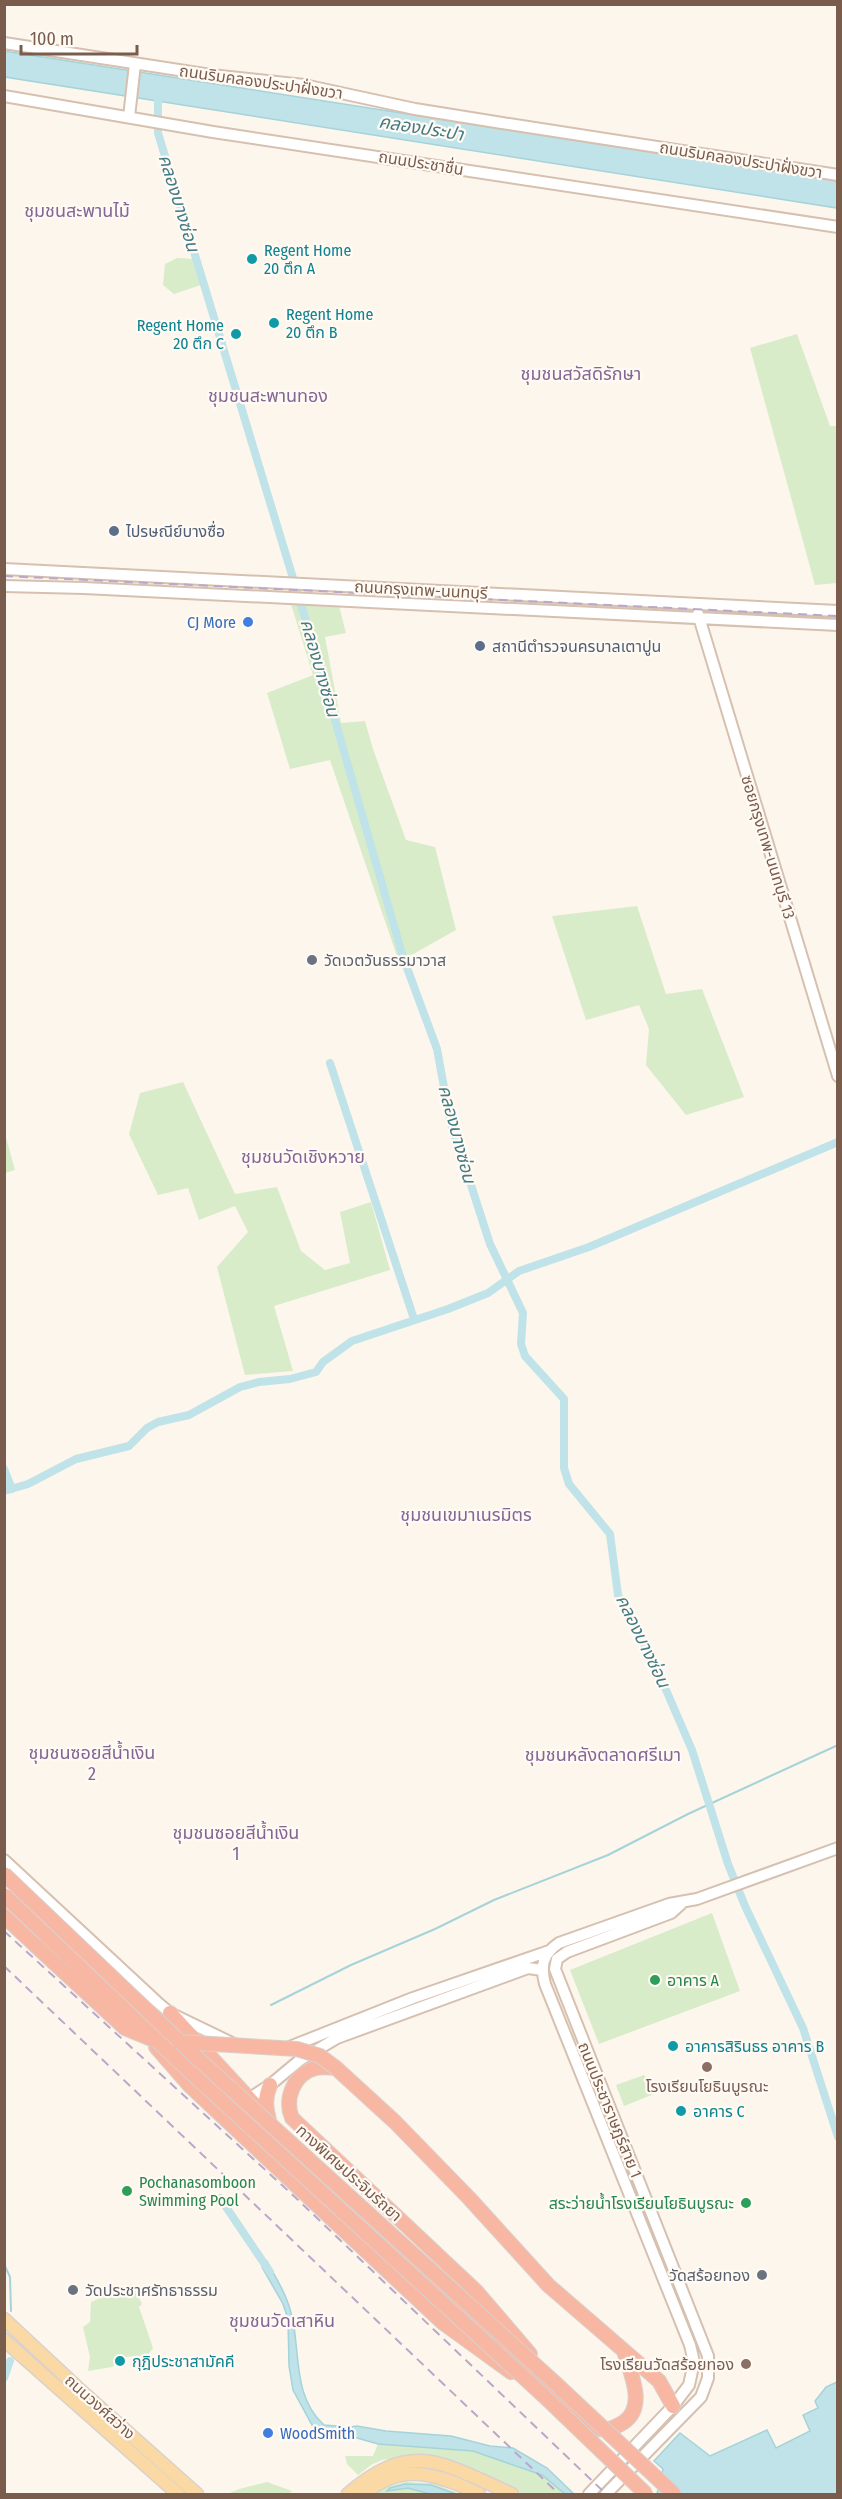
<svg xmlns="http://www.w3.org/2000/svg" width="842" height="2499" font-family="'Fira Sans Condensed','Noto Sans Thai',sans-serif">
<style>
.green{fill:#d8ecc9}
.water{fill:#bfe3e8;stroke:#a5d3da;stroke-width:1.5}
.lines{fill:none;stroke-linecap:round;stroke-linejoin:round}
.stream{stroke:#a5d3da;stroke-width:2}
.canal{stroke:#bfe3e8;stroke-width:8}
.secondary-casing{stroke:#d6c0b0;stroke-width:14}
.primary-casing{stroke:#dad1cd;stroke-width:15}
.highway-casing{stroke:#dad1cd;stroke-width:16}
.secondary{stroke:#fff;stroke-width:10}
.primary{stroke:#fbd9a5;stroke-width:12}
.highway{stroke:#f7b7a3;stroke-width:14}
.rail{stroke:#b9a8c9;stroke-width:2;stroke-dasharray:9 6;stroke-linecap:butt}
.highway-bridge-casing{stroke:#dad1cd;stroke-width:16;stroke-linecap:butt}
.highway-bridge{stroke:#f7b7a3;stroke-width:14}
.culture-dot{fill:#0f9aa8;stroke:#fffaf3;stroke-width:2}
.service-dot{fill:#5c6f8a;stroke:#fffaf3;stroke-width:2}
.shop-dot{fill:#3f7fe0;stroke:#fffaf3;stroke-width:2}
.worship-dot{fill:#6b7280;stroke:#fffaf3;stroke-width:2}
.leisure-dot{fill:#2e9e5b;stroke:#fffaf3;stroke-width:2}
.education-dot{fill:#8d6e63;stroke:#fffaf3;stroke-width:2}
.labels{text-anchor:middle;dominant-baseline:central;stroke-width:4.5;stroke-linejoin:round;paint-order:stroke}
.street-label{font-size:16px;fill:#7a5c4d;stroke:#fffaf3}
.culture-label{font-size:16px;fill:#0d838f;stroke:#fffaf3;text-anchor:start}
.service-label{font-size:16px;fill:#4e5e75;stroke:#fffaf3;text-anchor:start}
.shop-label{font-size:16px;fill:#366cbe;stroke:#fffaf3;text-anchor:end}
.worship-label{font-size:16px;fill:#5b616d;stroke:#fffaf3;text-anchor:start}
.leisure-label{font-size:16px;fill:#27864d;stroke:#fffaf3;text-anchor:start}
.education-label{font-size:16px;fill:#785e54;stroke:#fffaf3}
.water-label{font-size:18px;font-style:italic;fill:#437c86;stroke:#fffaf3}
.neighbourhood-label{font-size:18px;fill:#846695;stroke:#fffaf3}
</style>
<rect width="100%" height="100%" fill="#fdf6ec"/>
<path class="green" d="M177,258L194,259L201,285L174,294L163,285L165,264Z
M797,334L830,426H837V583L815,585L750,348Z
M290,601L339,606L346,633L325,637L341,723L365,721L373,749L406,840L435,847L456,930L399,962L330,760L290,769L267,693L313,675Z
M637,906L666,994L702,989L744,1097L686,1115L646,1065L649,1029L639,1005L586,1020L552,916Z
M183,1082L235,1194L277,1187L301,1251L325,1270L350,1263L340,1212L371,1202L390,1270L274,1306L293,1371L245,1375L217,1267L248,1232L235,1206L199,1220L188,1188L158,1195L129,1134L140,1093Z
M4,1130L15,1170L5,1173H4Z
M712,1913L740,1991L599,2044L570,1970Z
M644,2075L659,2092L624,2106L616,2085Z
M132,2284L142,2304L139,2307L153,2348L148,2355L124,2357L112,2367L88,2371L90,2357L83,2327L90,2322L91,2302Z
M4,2325L120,2435L189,2494L155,2468L5,2332Z
M378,2444L473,2451L542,2475L565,2494H523L504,2484L428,2457L415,2455L382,2460L371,2465L358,2475L347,2464L345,2456H373Z
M267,2482L292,2491L289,2494H228L239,2489Z
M406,2482L434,2483L459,2494H372L380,2489Z"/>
<path class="water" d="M4,51L837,181V208L5,77Z
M267,2261C274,2275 283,2288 288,2303C303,2343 289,2394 324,2425L350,2427L357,2426L386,2431L451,2436L490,2446L513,2448L547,2468L574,2494H565L542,2475L473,2451L378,2444L312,2425L293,2390L289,2366L288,2319L283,2304L262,2267Z
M837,2382V2494H657L663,2469L654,2461L680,2433L710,2456L767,2430L776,2448L810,2431L803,2415L818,2408L815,2401L826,2387Z
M405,2484L431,2485L456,2494H430L408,2488L387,2491L390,2488Z"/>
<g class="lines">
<path class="stream" d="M271,2005L351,1965L435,1929L494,1900L608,1855L688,1814L838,1745
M4,2264L10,2277L11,2311"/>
<path class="canal" d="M158,92V133L316,654L403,957L437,1049L450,1120L490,1244L523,1313L521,1344L525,1356L564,1399V1468L569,1484L610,1534L618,1595L657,1669L692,1750L728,1864L745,1906L803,2028L838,2137
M330,1063L414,1319
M4,1469L12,1489
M4,1491L28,1484L76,1459L129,1446L147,1428L158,1422L189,1415L240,1387L259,1382L290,1379L316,1372L323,1362L352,1341L448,1309L488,1293L519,1271L589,1247L838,1142
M220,2198L270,2272
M4,2378L10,2361"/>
<defs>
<path id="secondary" d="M4,43L211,75L304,85L415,109L502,123L838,175
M4,96L213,132L838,227
M129,117L135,64
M4,569L838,611
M4,586L84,588L838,625
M698,614L838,1076
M4,1860L157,2002L170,2013L234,2044
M4,1886L79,1955
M93,1968L209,2080L229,2094
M287,2048L413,1998L549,1951
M243,2098H250L270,2085L300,2060L337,2038L528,1968L542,1970
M589,2494L673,2406L689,2385L694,2362L690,2345L545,1984C540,1965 543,1954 559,1943L669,1904L697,1899L838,1848
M606,2494L701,2397L708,2378V2356L555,1969L557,1959L567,1952L671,1913L681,1904"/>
<path id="primary" d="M4,2319L78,2388L197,2494
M4,2340L178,2494
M348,2494C412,2438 444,2464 512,2494
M364,2494C403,2461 438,2474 479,2494"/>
<path id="highway" d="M4,1916L35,1945
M75,1952L95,1975
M170,2013L254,2104
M156,2047L190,2086L442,2322L511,2372
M270,2124C266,2109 264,2099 270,2085
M295,2153L311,2172L593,2428C606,2431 613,2429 624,2422C647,2406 630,2372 624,2351
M530,2354L476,2291L292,2118C284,2099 294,2073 316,2068C322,2066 330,2068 336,2068L395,2122L469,2198L548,2285L659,2381L673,2406"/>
</defs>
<use href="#secondary" class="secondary-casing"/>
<use href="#primary" class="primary-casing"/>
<use href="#highway" class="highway-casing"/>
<use href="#secondary" class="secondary"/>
<use href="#primary" class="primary"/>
<use href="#highway" class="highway"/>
<path class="rail" d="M4,576L838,616
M4,1931L296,2198L606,2494
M4,1966L559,2494"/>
<defs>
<path id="highway-bridge" d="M4,1874L196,2057L554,2382L674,2494
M4,1895L186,2068L544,2396L646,2494
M35,1945L125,2028L154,2040
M179,2042L297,2049L320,2056L336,2068"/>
</defs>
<use href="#highway-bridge" class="highway-bridge-casing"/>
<use href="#highway-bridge" class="highway-bridge"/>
</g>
<g class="culture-dot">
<circle cx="252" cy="259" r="6"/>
<circle cx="274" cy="323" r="6"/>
<circle cx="236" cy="334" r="6"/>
<circle cx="673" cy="2046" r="6"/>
<circle cx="681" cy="2111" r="6"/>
<circle cx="120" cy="2361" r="6"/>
</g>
<g class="service-dot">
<circle cx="114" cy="531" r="6"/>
<circle cx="480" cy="646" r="6"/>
</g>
<g class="shop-dot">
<circle cx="248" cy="622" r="6"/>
<circle cx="268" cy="2433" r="6"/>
</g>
<g class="worship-dot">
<circle cx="312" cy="960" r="6"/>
<circle cx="762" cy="2275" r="6"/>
<circle cx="73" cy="2290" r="6"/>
</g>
<g class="leisure-dot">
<circle cx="655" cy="1980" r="6"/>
<circle cx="127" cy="2191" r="6"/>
<circle cx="746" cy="2203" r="6"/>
</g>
<g class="education-dot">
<circle cx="707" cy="2067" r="6"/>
<circle cx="746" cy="2364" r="6"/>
</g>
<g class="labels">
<g class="street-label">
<text transform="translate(261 82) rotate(8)">ถนนริมคลองประปาฝั่งขวา</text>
<text transform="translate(741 160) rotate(9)">ถนนริมคลองประปาฝั่งขวา</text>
<text transform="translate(421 163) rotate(9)">ถนนประชาชื่น</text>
<text transform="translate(421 590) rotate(3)">ถนนกรุงเทพ-นนทบุรี</text>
<text transform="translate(768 847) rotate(73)">ซอยกรุงเทพ-นนทบุรี 13</text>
<text transform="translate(610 2110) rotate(68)">ถนนประชาราษฎร์สาย 1</text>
<text transform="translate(349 2173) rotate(42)">ทางพิเศษประจิมรัถยา</text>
<text transform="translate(100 2407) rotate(42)">ถนนวงศ์สว่าง</text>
</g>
<g class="culture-label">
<text x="264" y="250">Regent Home<tspan x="264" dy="18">20 ตึก A</tspan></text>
<text x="286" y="314">Regent Home<tspan x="286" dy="18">20 ตึก B</tspan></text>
<text x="224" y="325" text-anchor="end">Regent Home<tspan x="224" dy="18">20 ตึก C</tspan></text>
<text x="685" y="2046">อาคารสิรินธร อาคาร B</text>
<text x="693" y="2111">อาคาร C</text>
<text x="132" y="2361">กุฎิประชาสามัคคี</text>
</g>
<g class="service-label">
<text x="126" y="531">ไปรษณีย์บางซื่อ</text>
<text x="492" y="646">สถานีตำรวจนครบาลเตาปูน</text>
</g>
<g class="shop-label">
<text x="236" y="622">CJ More</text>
<text x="280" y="2433" text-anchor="start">WoodSmith</text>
</g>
<g class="worship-label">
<text x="324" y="960">วัดเวตวันธรรมาวาส</text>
<text x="750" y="2275" text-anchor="end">วัดสร้อยทอง</text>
<text x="85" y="2290">วัดประชาศรัทธาธรรม</text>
</g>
<g class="leisure-label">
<text x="667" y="1980">อาคาร A</text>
<text x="139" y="2182">Pochanasomboon<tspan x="139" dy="18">Swimming Pool</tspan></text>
<text x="734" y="2203" text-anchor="end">สระว่ายนํ้าโรงเรียนโยธินบูรณะ</text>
</g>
<g class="education-label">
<text x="707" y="2086">โรงเรียนโยธินบูรณะ</text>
<text x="734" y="2364" text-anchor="end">โรงเรียนวัดสร้อยทอง</text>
</g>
<g class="water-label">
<text transform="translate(421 128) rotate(9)">คลองประปา</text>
<text transform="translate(179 203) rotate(73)">คลองบางซ่อน</text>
<text transform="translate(320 668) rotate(74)">คลองบางซ่อน</text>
<text transform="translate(457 1134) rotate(75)">คลองบางซ่อน</text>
<text transform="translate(643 1641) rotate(64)">คลองบางซ่อน</text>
</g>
<g class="neighbourhood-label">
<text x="77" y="211">ชุมชนสะพานไม้</text>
<text x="581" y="374">ชุมชนสวัสดิรักษา</text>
<text x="268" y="396">ชุมชนสะพานทอง</text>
<text x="303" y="1157">ชุมชนวัดเชิงหวาย</text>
<text x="466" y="1515">ชุมชนเขมาเนรมิตร</text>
<text x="92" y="1753">ชุมชนซอยสีน้ำเงิน<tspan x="92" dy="21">2</tspan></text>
<text x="603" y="1755">ชุมชนหลังตลาดศรีเมา</text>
<text x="236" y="1833">ชุมชนซอยสีน้ำเงิน<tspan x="236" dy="21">1</tspan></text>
<text x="282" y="2321">ชุมชนวัดเสาหิน</text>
</g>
</g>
<rect width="842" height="2499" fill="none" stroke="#7a5c4d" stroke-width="12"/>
<path d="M21 45v9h116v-9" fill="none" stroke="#7a5c4d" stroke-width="3"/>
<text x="30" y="45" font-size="18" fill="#7a5c4d" stroke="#fffaf3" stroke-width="4.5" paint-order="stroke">100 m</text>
</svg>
